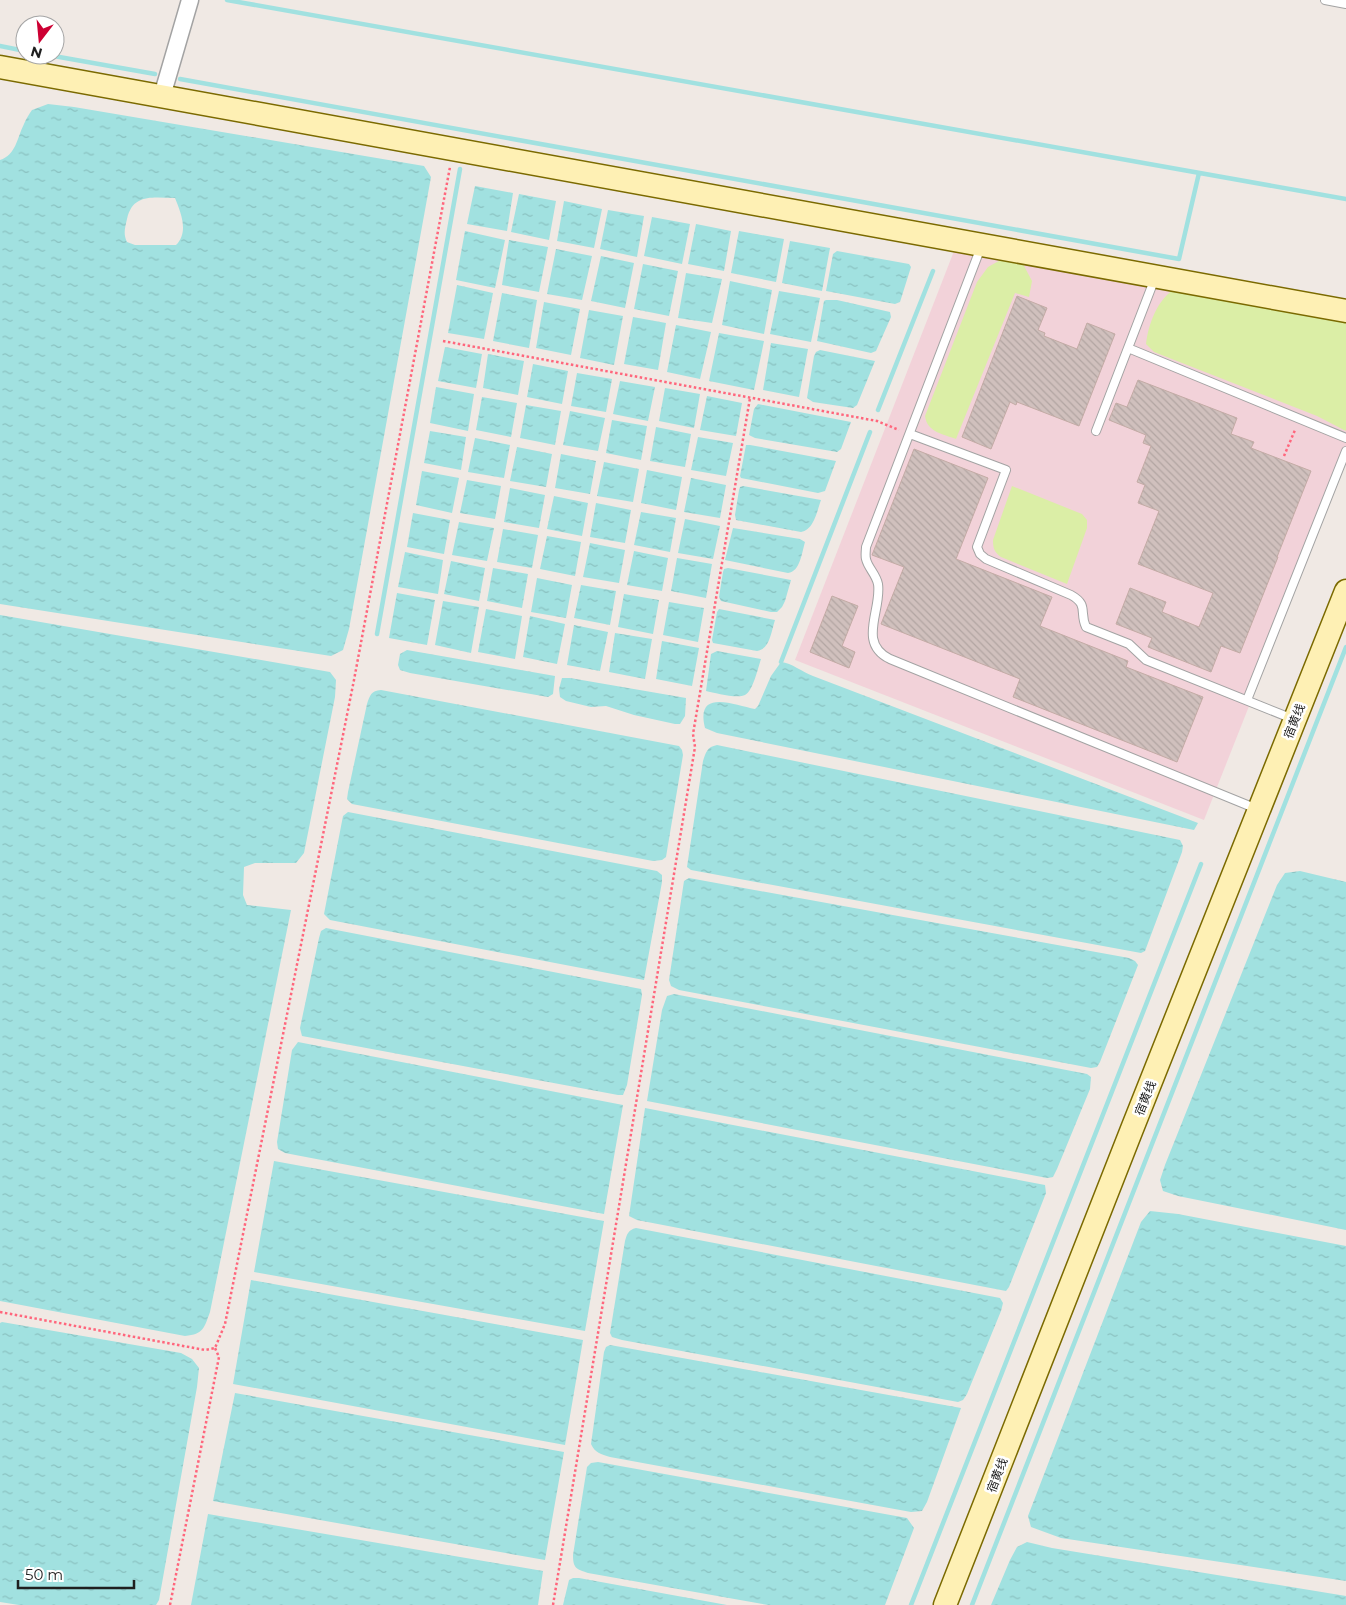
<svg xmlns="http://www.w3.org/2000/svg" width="1346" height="1605" font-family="Montserrat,'Noto Sans SC',sans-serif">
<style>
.commercial{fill:#f2d2d9}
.grass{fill:#dbeea6}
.water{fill:url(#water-ripples);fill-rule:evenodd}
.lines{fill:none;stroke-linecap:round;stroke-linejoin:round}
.stream{stroke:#a1e1e0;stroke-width:4.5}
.building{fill:url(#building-back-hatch);stroke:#c3aba5}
.lane-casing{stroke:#a3a3a3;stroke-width:10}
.street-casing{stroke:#a3a3a3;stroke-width:19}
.secondary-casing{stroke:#7b6a00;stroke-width:25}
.path{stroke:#ff667c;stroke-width:2.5;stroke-dasharray:2.5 2.5;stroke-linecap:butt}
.lane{stroke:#fff;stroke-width:8}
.street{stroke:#fff;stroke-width:16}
.secondary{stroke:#fef0b4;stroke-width:22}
.labels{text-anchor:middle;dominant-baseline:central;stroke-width:5;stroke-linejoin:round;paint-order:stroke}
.street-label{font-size:12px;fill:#1f1f1f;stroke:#fff}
</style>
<defs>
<pattern id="water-ripples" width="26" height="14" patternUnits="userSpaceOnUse" patternTransform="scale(1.25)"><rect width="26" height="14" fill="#a1e1e0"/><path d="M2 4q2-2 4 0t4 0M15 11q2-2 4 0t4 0" fill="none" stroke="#8ac1c0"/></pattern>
<pattern id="building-back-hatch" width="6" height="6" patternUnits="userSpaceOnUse" patternTransform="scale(1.25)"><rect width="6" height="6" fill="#d0c0bd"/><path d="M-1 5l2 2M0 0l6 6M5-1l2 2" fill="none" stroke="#b2a5a2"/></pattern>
</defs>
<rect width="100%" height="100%" fill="#f0e9e4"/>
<path class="commercial" d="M954,251L1346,319V461L1204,820L795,660Z"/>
<path class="grass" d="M1004,258L1021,260L1032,281L1029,297L1015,293L956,439C943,434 927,432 925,416L977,282L988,267Z
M1176,288L1346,319V431L1317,416L1154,352L1146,344C1148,324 1158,298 1176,288Z
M1012,486L1082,514L1087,520V528L1067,584L1001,557C994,552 993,548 993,540Z"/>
<path class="water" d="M48,104L74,107L424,166L431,177L349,629L343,650L331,656L0,604V160C16,155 17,138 24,124C26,119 29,114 32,110ZM175,198C181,213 189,232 176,245H135L127,242C123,234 125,228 127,219C133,193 153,198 175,198Z
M475,186L513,193L507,231L467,224Z
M519,194L556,201L549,240L511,232Z
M564,201L602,209L594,248L557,241Z
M608,210L644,216L637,257L600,249Z
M652,217L690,224L682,264L644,256Z
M696,224L731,231L724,271L688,264Z
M465,231L505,240L495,288L456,280Z
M739,231L784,239L776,282L731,273Z
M509,240L548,247L539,292L502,285Z
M790,241L830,248L822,291L782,283Z
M556,249L592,256L582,300L547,294Z
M837,251L909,264L911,267L900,302L895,304L826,291L833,254Z
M601,256L634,263L625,308L591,301Z
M643,264L678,271L669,316L634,309Z
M686,273L722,279L712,323L678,318Z
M730,281L772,290L764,334L722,325Z
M457,285L493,293L484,339L448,333Z
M779,291L820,298L811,342L770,334Z
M502,293L537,300L529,348L493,341Z
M826,300H837L890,312L891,317L876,351L871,353L817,341L824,301Z
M544,302L580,309L571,355L536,348Z
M589,310L623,316L614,365L580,358Z
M633,317L666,323L658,370L624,364Z
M676,325L711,332L700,379L667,372Z
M719,333L764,341L754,390L709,381Z
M771,343L808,349L799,397L763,390Z
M445,347L482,354L476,388L438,381Z
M820,350L875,361L857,405L853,408L813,402L807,398L814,356L816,352Z
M488,354L524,361L518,395L483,388Z
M533,364L568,371L562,404L527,397Z
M577,373L612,379L606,412L571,406Z
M620,381L655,387L648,421L613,414Z
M436,387L474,394L468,431L430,423Z
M665,388L700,394L694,428L659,421Z
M707,396L742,403L736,436L700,430Z
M482,397L517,403L511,437L476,430Z
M758,404L851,422L841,449L837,452L755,438L749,435L754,409Z
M526,405L561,411L555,445L520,438Z
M570,411L605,418L598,451L563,445Z
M612,420L647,426L641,460L606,453Z
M656,427L691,434L685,467L650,461Z
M430,431L466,437L461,470L424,463Z
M698,437L733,443L726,476L691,470Z
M475,438L510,445L504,478L468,472Z
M746,445H750L836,461L825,491L818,493L741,478L740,476Z
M517,447L552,454L546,487L510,481Z
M561,454L596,461L590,494L555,488Z
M604,462L639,469L633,502L597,496Z
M647,470L682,477L676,510L641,503Z
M422,471L459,478L452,513L416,505Z
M691,478L726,485L720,518L684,512Z
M467,480L501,486L495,519L460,513Z
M743,486L821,500C817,511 814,530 801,532L736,520L735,515L739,490L740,487Z
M510,488L545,495L539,528L504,522Z
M554,496L588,503L582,536L547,529Z
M596,503L631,510L625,543L590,537Z
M641,512L676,518L670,552L634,545Z
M413,513L450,520L444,554L407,547Z
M685,519L720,526L713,559L678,553Z
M459,522L494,528L487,561L452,555Z
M733,528L800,539L805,542C802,552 800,572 788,573L725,560Z
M503,529L538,535L532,568L497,562Z
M547,536L581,542L575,576L540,569Z
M590,543L625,550L619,583L583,577Z
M634,551L668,558L662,591L627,585Z
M405,552L443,560L438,594L398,587Z
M677,558L712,564L706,598L671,591Z
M451,561L485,568L479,601L444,594Z
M493,568L528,574L522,608L487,601Z
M728,568L791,580L785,601L782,607L777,612H771L721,601L719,597L723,572L724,569Z
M537,578L572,585L566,618L531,612Z
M581,585L616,591L610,625L574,618Z
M397,593L435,600L427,645L389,638Z
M624,594L659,600L653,634L618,627Z
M443,601L479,607L471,653L435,645Z
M669,602L704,608L698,642L663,635Z
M486,609L522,616L515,659L478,652Z
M719,609L775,620C771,632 770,649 757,651L713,643L712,640L717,612Z
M0,615L330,672L336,680L335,697L304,853L296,863H255L244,867L243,895L247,905L291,910L210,1312C204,1328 204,1334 185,1336L0,1301Z
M530,616L565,624L557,664L523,657Z
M574,625L608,632L600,671L567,665Z
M615,633L652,639L645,679L609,672Z
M662,641L699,648L692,686L656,679Z
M407,650L555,676L553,694L548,697L410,673L400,670L398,665L400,654Z
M717,651L761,659C758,668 753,691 745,695C737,699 715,693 706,691L711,654Z
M781,662C792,663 802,672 813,676L1198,823L1194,830L717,733L705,728C695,688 734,705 755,709L758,706L771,676Z
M562,678H570L686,698L685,716L680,724H675L634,715L606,706L591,707L566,701L560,697L559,689Z
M381,690L679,746L682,750L683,755L666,857L662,860L653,861L352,804L347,799L348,792L367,704C370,695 371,691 381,690Z
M717,745L1180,840L1183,846L1182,852L1145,951L1141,953L691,870L687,867L703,761C706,752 707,747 717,745Z
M348,812L657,871L662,875V882L644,980L330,920L324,914L343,816Z
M1300,871L1346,882V1230L1178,1196L1163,1191L1160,1180L1165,1165L1277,885L1285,873Z
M689,878L1129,958L1135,961L1138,965L1100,1062L1097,1067L1091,1068L679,990L671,986L669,980L684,881Z
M326,928L641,989L642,995L627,1085L623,1095H618L302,1036L300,1028L319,938L321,931Z
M674,994L1087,1074L1091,1077L1090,1089L1057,1169L1053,1177L1047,1178L647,1101L662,1010L667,996Z
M298,1042L623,1105L604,1214L285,1153L278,1149L277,1142L292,1050Z
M645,1108L1045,1185L1046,1193L1009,1287L1006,1291L637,1220L629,1216Z
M274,1161L604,1221L585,1331L254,1272Z
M1150,1211L1178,1214L1346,1246V1581L1061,1538L1031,1527L1028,1516L1141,1222Z
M636,1228L1000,1298L1003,1303L1001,1311L967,1394L963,1400L958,1402L622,1340L612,1337L610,1333L625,1241C627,1234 628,1230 636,1228Z
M251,1280L583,1340L565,1445L233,1384Z
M2,1322L181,1353L192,1359L199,1368L197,1387L159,1600L156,1605H19L0,1602V1323Z
M610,1345L961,1408L927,1502L922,1511L911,1512L610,1457C601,1454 595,1453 591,1444L604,1352L606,1347Z
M235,1393L564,1452L545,1560L213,1501Z
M598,1462L907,1518L914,1528L885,1605H768L588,1573C576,1569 573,1568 573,1555L587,1467L591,1463Z
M208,1514L543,1571L538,1605H191Z
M1027,1542L1052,1548L1346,1596V1605H991L1010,1560L1017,1547Z
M573,1578H579L727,1605H563L569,1580Z"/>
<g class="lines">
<path class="stream" d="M227,0L1346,199
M0,46L25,51
M48,55L155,74
M180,79L1179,259L1199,173
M878,410L933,271
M377,634L460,169
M781,662L870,432
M911,1605L1201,864
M972,1605L1346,647"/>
</g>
<path class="building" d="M1017,296L1047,308L1038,330L1045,333L1044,336L1077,349L1087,323L1115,334L1079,426L1017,402L1016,405L1010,402L991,449L962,437Z
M1138,380L1237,418L1231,434L1254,442L1251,448L1311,471L1277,557H1278L1240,653L1221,646L1211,672L1148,647L1152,638L1116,624L1130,588L1166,602L1162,612L1199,627L1213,593L1138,564L1159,511L1138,503L1145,485L1137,482L1151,446L1143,443L1146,435L1109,420L1116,403L1127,407Z
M914,449L988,478L956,559L1052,597L1040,626L1128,661L1126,667L1203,697L1177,762L1013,697L1020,679L881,624L904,567L872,555Z
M832,596L858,606L842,646L855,652L849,668L810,652Z"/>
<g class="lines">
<defs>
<path id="lane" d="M1325,0L1346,4
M981,247L866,547C866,550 865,555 866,559C868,568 876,574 878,584C882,610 857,643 890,659L1257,809
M1128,348L1346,438
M1096,431L1155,278
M910,434L1006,470L977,547L980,554L986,559L1071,595C1089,605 1079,612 1086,627L1129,644L1146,660L1293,719
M1247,700L1346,451"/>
<path id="street" d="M162,96L190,0"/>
<path id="secondary" d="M0,67L1346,311
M945,1605L1132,1129L1346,591"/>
</defs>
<use href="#lane" class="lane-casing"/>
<use href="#street" class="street-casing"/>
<use href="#secondary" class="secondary-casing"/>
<path class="path" d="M443,341L877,421L899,430
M1284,456L1295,430
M0,1312L205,1350L215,1348L225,1324L354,680L450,167
M170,1605L219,1357L215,1348
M553,1605L695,747L693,734L750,398"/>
<use href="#lane" class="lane"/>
<use href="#street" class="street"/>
<use href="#secondary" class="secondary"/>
</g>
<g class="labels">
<g class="street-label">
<text transform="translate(1294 721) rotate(-68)">宿黄线</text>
<text transform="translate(1145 1098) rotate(-68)">宿黄线</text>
<text transform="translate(997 1475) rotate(-69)">宿黄线</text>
</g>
</g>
<g transform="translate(40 40) rotate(196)"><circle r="24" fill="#ffffff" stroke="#a5a5a5"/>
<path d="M0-4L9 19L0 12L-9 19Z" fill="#cd0033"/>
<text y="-8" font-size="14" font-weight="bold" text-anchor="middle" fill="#1f1f1f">N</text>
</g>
<path d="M18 1580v8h116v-8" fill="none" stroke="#1f1f1f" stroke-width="2.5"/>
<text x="25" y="1580" font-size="15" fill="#1f1f1f" stroke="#ffffff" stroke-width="4" paint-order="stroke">50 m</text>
</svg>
